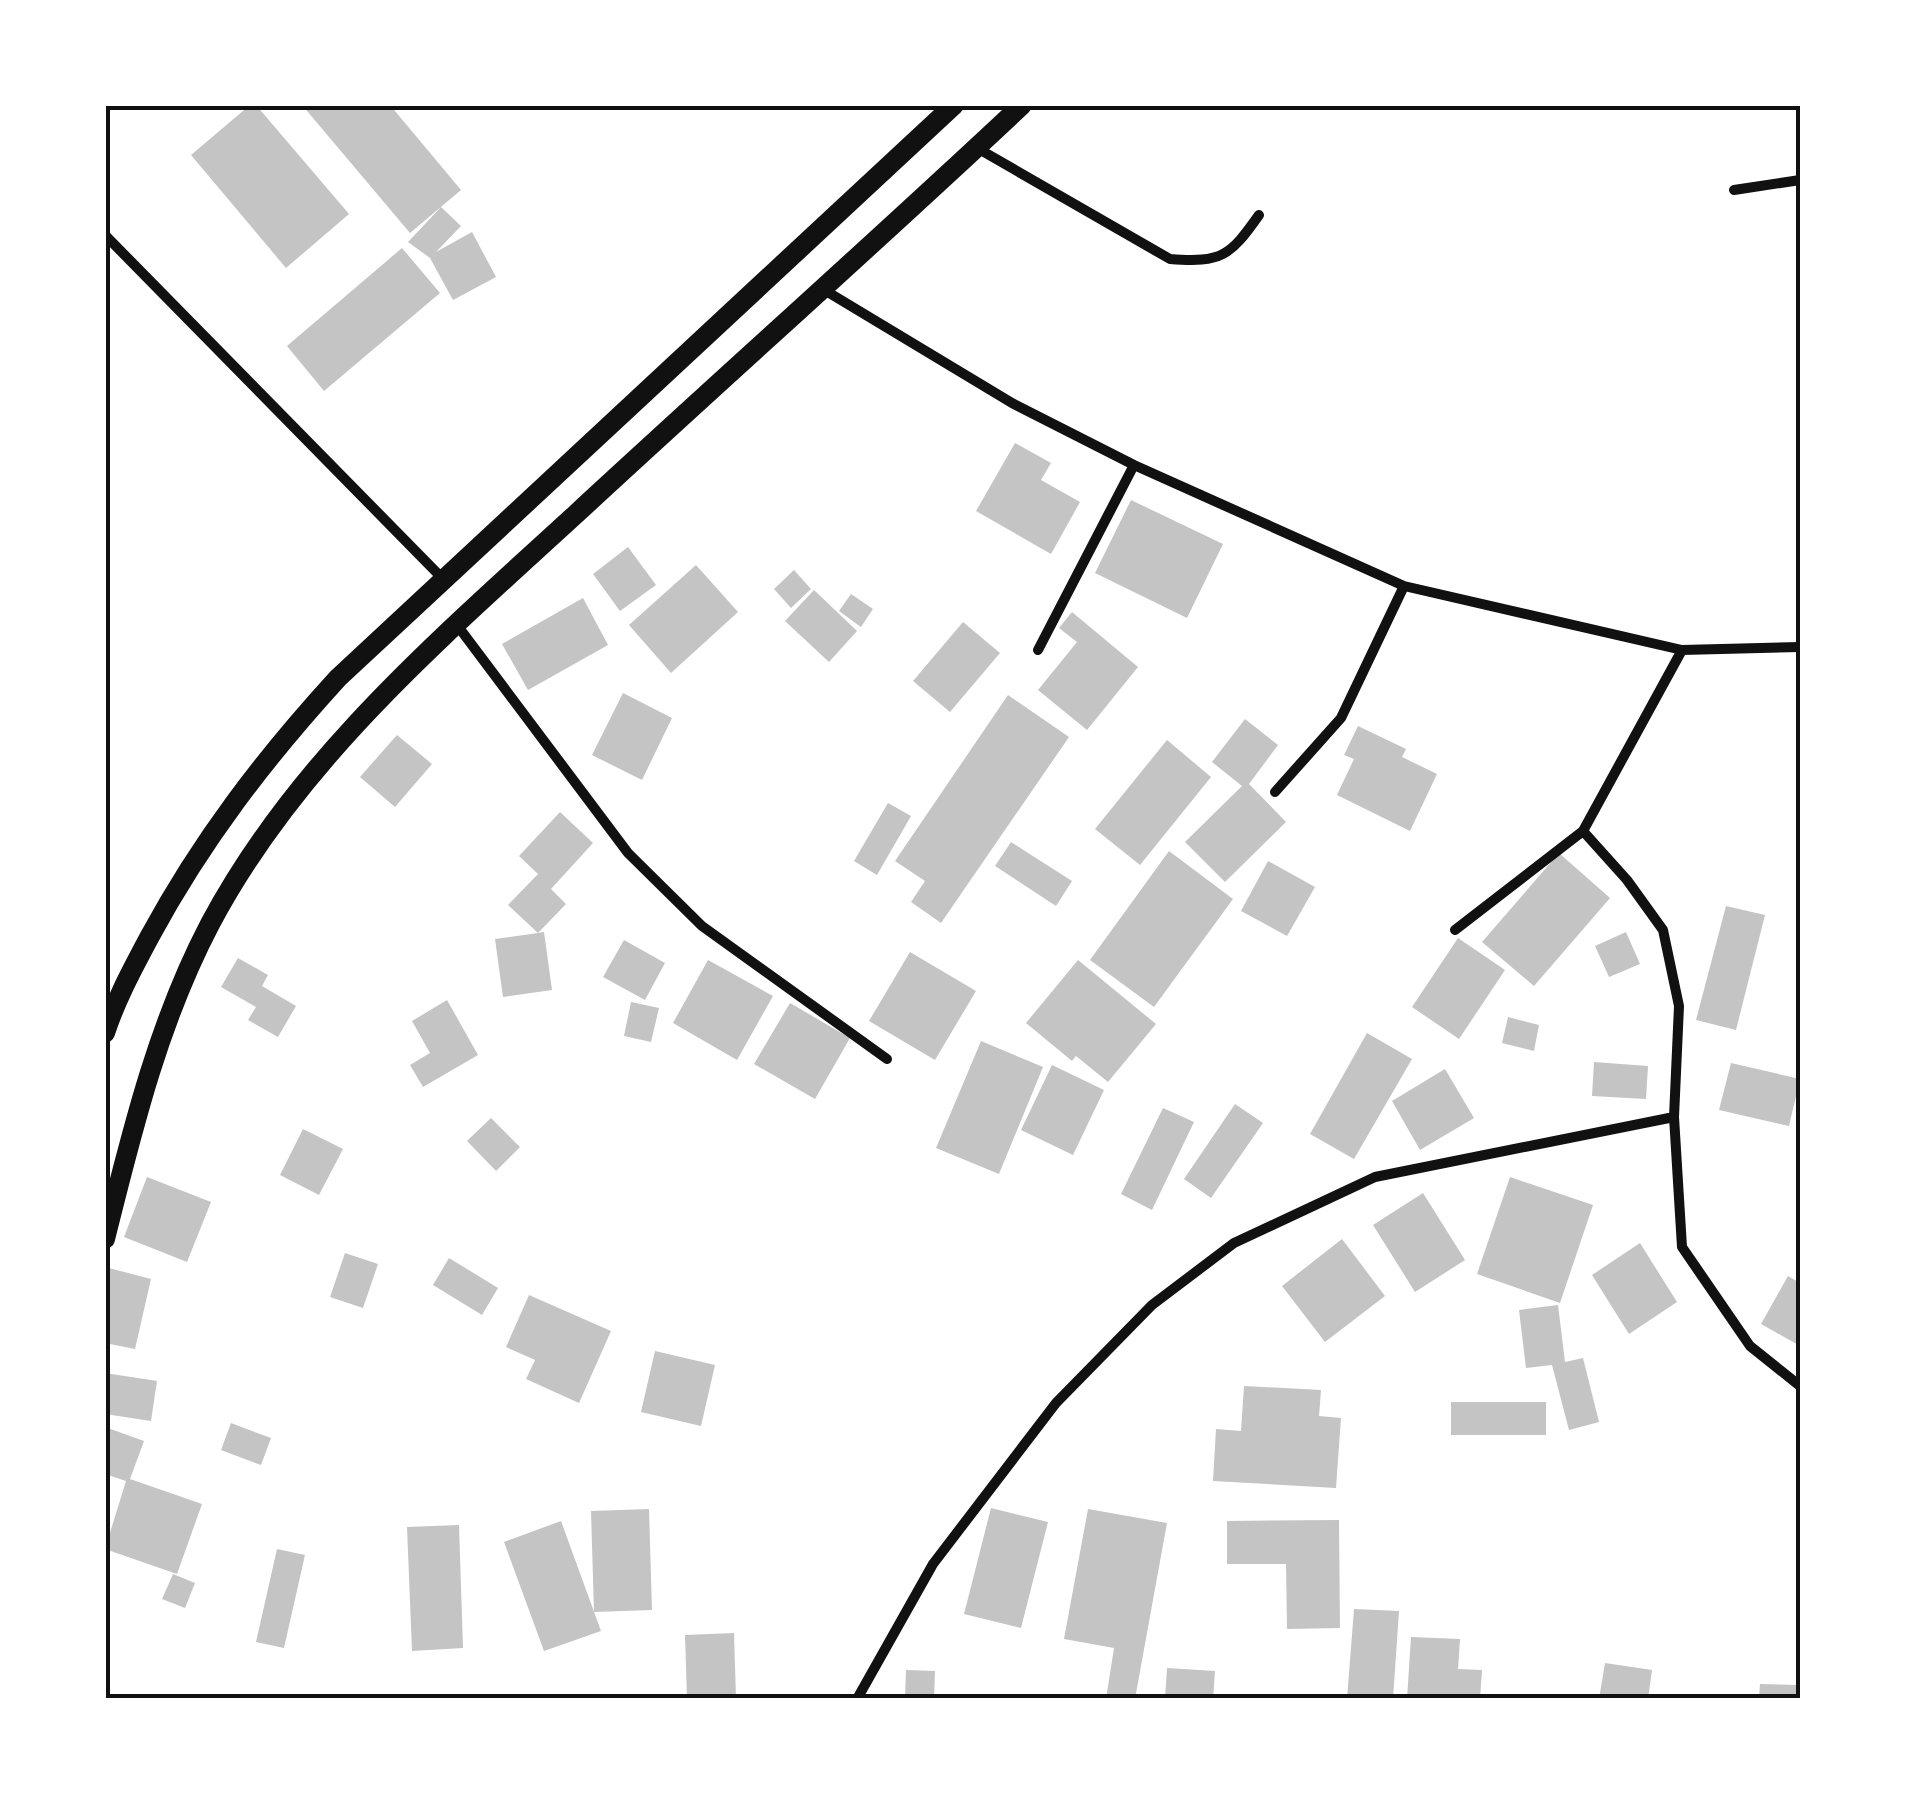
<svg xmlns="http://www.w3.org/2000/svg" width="1905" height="1804" font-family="'Fira Sans Condensed',sans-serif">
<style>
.building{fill:#c4c4c4}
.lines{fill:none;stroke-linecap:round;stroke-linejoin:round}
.minor{stroke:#111;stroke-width:10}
.secondary{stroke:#111;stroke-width:20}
.neatline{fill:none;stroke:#111;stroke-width:4}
</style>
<rect width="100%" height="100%" fill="#fff"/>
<path class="building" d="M250,105H256L349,214L286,268L191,155Z
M302,105H390L461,190L410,233Z
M441,207L461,226L436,252L472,232L496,277L453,300L430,258L408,242Z
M402,248L440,293L324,391L287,346Z
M1015,443L1051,463L1041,480L1080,502L1051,554L976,511Z
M1131,500L1223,544L1187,618L1095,573Z
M628,547L656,585L620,611L593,574Z
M696,565L738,612L671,673L629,625Z
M794,570L811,589L791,608L774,589Z
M814,590L857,631L829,662L785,621Z
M851,594L873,609L861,627L839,611Z
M583,598L608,645L528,690L502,644Z
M1072,612L1138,667L1087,730L1038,690L1077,642L1059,628Z
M963,622L1000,653L950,712L913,681Z
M623,693L672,718L642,780L592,755Z
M1008,695L1069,737L941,923L911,902L925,881L895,861Z
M1245,719L1278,745L1249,784L1286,822L1225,882L1185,842L1242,786L1212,762Z
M1358,726L1406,749L1402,757L1437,774L1410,831L1337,795L1354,759L1344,755Z
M397,735L432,764L395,807L360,777Z
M1167,740L1211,777L1140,865L1095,829Z
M888,803L911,816L877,875L854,861Z
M560,812L593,843L551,889L566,904L538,933L544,932L552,990L503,997L495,939L538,933L508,905L538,874L519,856Z
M1011,842L1072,881L1056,906L995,866Z
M1169,851L1233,899L1154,1007L1090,960Z
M1559,853L1610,898L1534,986L1482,942Z
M1268,861L1315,887L1287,936L1241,911Z
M1726,906L1765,915L1736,1030L1696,1020Z
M1626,932L1640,964L1609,977L1595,946Z
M1458,938L1505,970L1459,1039L1412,1007Z
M624,940L665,963L645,1000L603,977Z
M910,952L976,991L935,1060L869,1021Z
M238,958L268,975L262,986L296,1006L278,1037L248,1020L256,1007L221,987Z
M708,960L773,996L737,1060L673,1023Z
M1078,960L1156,1024L1108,1082L1076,1056L1072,1061L1026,1023Z
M447,1000L478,1055L423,1087L410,1065L430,1053L412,1021Z
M631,1002L659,1008L651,1042L624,1036Z
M790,1003L850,1038L815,1099L754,1064Z
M1508,1017L1539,1025L1534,1051L1502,1043Z
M1367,1033L1412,1059L1354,1159L1310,1134Z
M981,1041L1043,1067L999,1174L936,1148Z
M1594,1062L1648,1066L1646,1099L1592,1096Z
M1731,1063L1800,1079L1789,1126L1719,1110Z
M1052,1065L1104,1090L1073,1155L1021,1130Z
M1445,1069L1474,1118L1420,1150L1392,1101Z
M1235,1104L1263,1123L1211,1198L1184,1179Z
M1163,1108L1194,1122L1152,1210L1121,1194Z
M491,1118L520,1147L496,1171L467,1141Z
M303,1129L343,1149L319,1195L280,1175Z
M147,1177L211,1202L187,1262L124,1237Z
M1510,1177L1593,1205L1560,1303L1477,1274Z
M1423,1193L1465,1260L1415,1292L1373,1225Z
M1342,1239L1385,1296L1325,1342L1282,1286Z
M1640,1243L1677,1302L1629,1334L1592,1275Z
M345,1253L378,1264L363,1308L330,1297Z
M449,1258L498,1288L482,1315L433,1285Z
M105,1267L151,1279L135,1349L105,1343Z
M1788,1276L1800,1283V1346L1761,1324Z
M529,1295L611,1331L579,1403L526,1379L535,1360L506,1347Z
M1558,1305L1565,1362L1583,1358L1599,1422L1569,1430L1552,1365L1526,1368L1519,1310Z
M655,1351L715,1365L701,1426L641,1412Z
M105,1373L157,1381L151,1421L105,1414Z
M1244,1386L1321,1390L1319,1416L1341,1418L1336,1488L1213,1481L1216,1429L1241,1431Z
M1451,1402H1546V1435H1451Z
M231,1423L271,1438L261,1465L221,1450Z
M105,1427L144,1441L130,1479L202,1504L177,1574L105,1549L126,1481L105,1474Z
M991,1508L1048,1522L1021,1628L964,1614Z
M649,1509L652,1610L594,1612L591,1511Z
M1088,1509L1167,1523L1135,1699H1106L1114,1648L1064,1639Z
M1339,1520L1340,1628L1287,1629L1286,1564H1227V1521Z
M561,1521L601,1631L544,1651L504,1542Z
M459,1525L463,1648L412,1651L407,1527Z
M277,1549L305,1555L284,1648L256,1642Z
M173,1574L195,1583L185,1608L162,1599Z
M1354,1609L1399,1611L1393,1699H1347Z
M734,1633L736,1699H687L685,1635Z
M1411,1637L1460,1639L1458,1669L1482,1670L1480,1699H1407Z
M1605,1663L1652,1670L1648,1699H1599Z
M1167,1668L1215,1671L1213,1699H1165Z
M906,1670L935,1671L934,1699H905Z
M1760,1684L1800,1685V1699H1759Z"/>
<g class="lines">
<path class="minor" d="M977,148L1170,259C1222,263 1230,256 1259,215
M1734,190L1800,180
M105,235L444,580
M821,288L1012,403L1134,465L1404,586L1682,650L1800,647
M457,625L628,853L702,926L887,1059
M1038,650L1134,465
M1275,792L1341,718L1404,586
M1583,831L1627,880L1663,930L1679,1006L1674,1117L1682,1247L1750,1346L1800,1386
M1455,930L1583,831L1682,650
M857,1699L933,1564L1056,1403L1152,1305L1234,1243L1375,1177L1674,1117"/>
<path class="secondary" d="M105,1033C116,999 133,968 150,936C202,840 264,759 338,678L954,105
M105,1239C132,1131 158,1023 210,924C297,760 441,638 576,514C724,377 875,243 1022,105"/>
</g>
<rect width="1905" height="1804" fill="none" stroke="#ffffff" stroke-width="215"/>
<rect x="108" y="108" width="1690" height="1588" class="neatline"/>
</svg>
